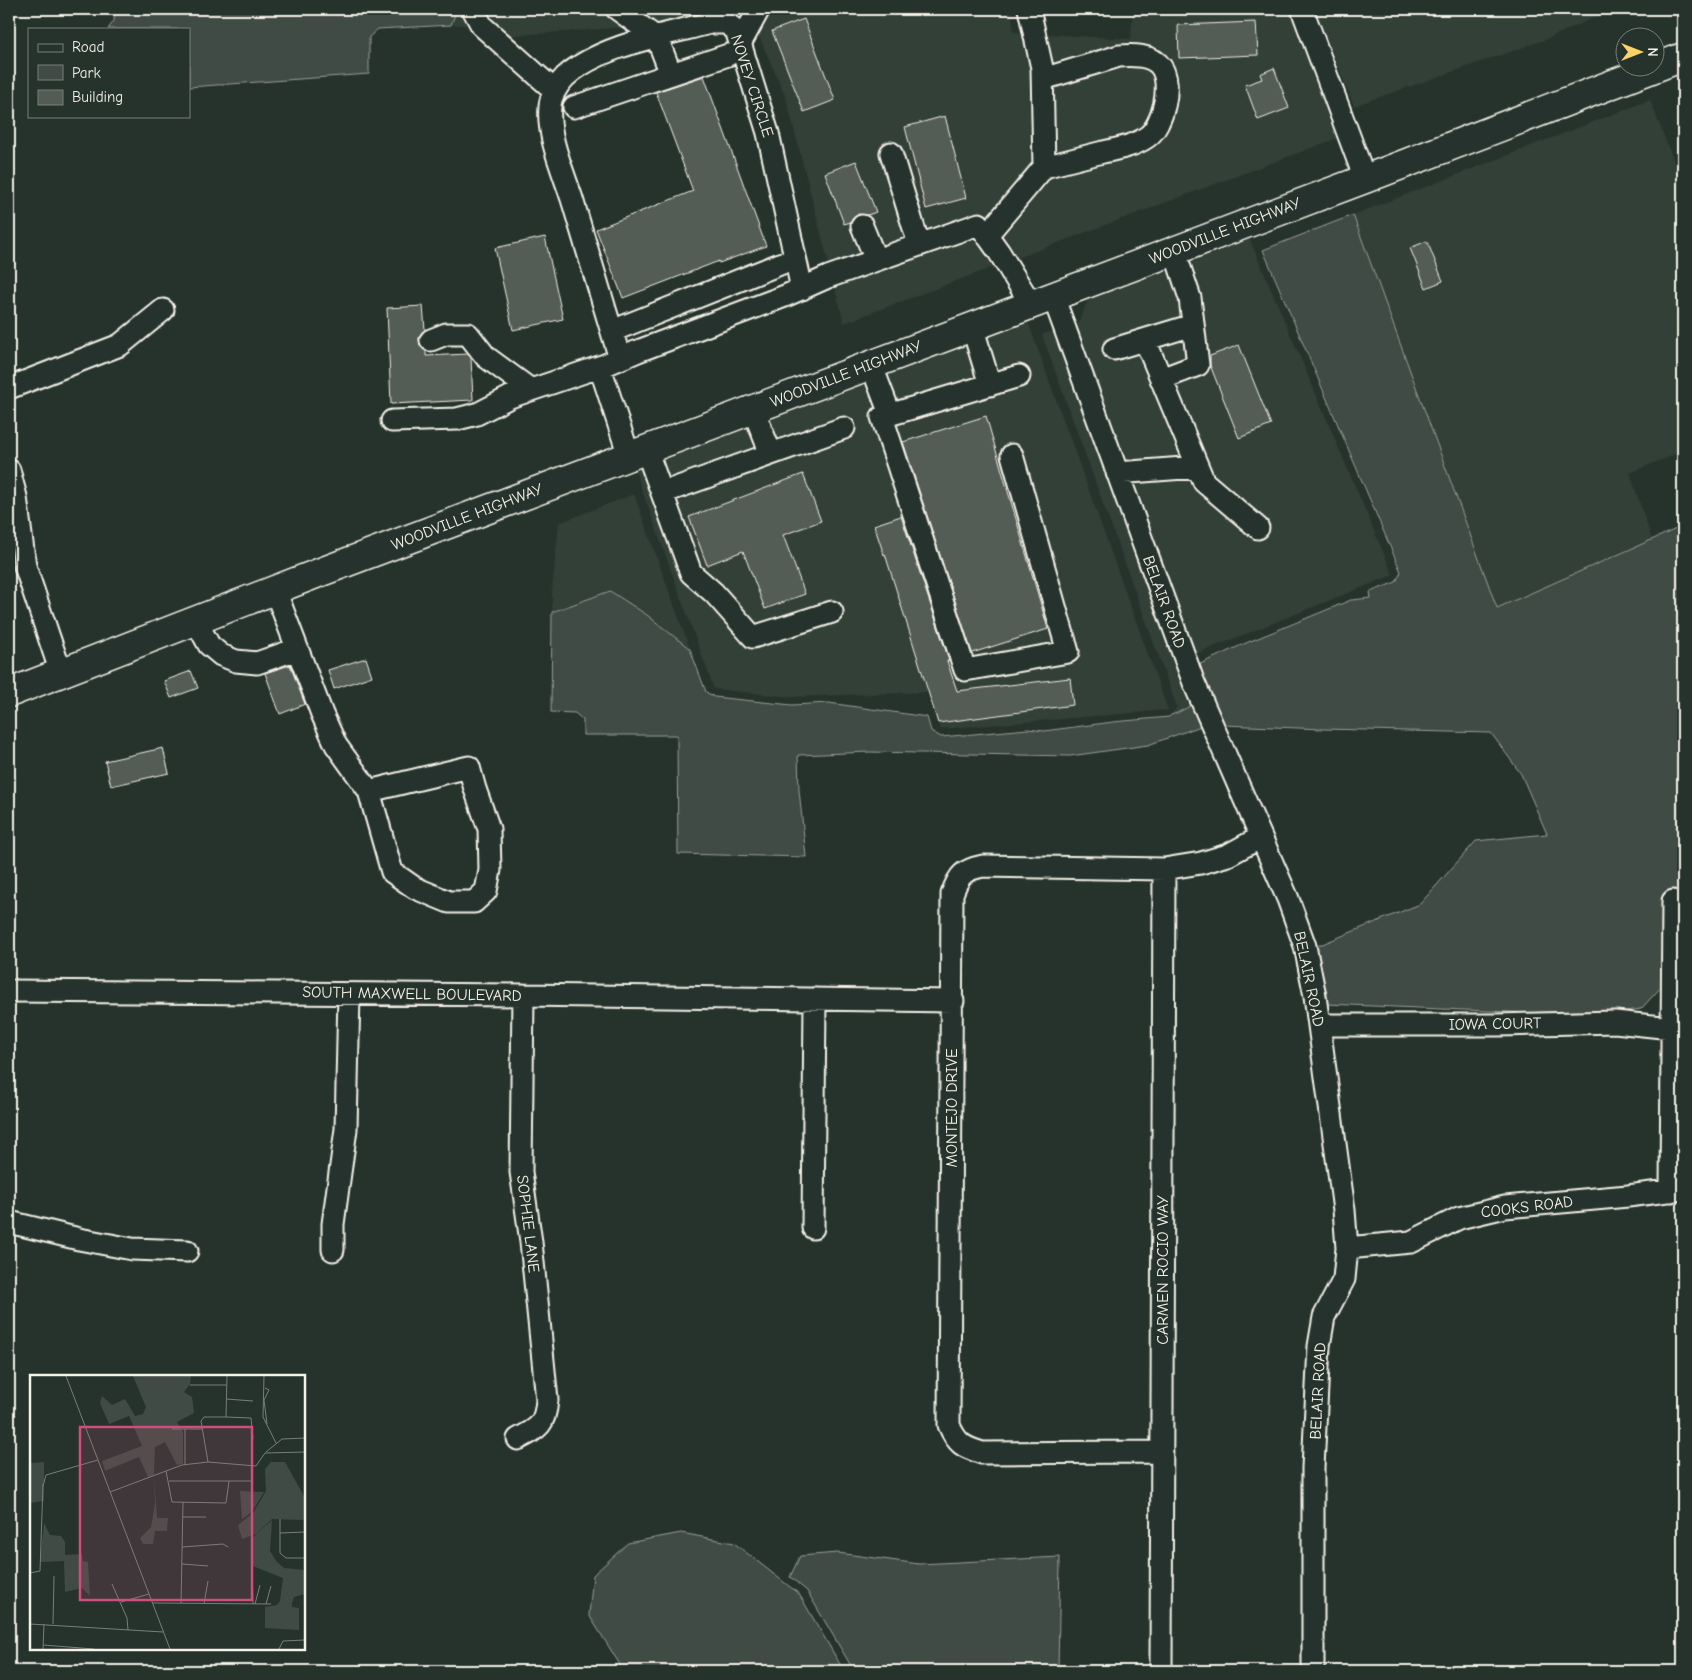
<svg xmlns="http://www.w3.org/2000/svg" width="1692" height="1680" font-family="'Comic Neue',sans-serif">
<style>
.built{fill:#333f39}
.green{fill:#414b45;stroke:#9a9e96}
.building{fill:#525c55;stroke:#f4f1e8}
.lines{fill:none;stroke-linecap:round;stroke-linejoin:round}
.minor-casing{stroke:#f4f1e8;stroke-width:25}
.major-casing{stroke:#f4f1e8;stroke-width:31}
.minor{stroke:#26332d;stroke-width:21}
.major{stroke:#26332d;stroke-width:28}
.labels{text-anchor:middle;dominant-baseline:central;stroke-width:4;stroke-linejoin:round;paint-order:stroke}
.street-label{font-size:16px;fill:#f4f1e8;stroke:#26332d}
.inset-road{fill:none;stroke:#787f78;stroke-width:1}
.view{fill:#ce4e7e;fill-opacity:0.15;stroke:#ce4e7e;stroke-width:2.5}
.inset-edge{fill:none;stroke:#f4f1e8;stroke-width:2.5}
</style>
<rect width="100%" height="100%" fill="#26332d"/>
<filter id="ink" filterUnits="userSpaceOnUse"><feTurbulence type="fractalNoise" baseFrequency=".02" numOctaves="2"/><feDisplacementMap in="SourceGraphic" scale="10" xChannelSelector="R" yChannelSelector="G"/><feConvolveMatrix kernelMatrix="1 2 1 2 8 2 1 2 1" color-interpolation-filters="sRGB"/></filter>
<g filter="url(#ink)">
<path class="built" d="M457,9H1012L1013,32L1131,39L1133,9H1291L1338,138L844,323L786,98L757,32L749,27L615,28L476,38L474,30L465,25H451Z
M1315,9H1613L1547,39L1354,106Z
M1650,100L1683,185V451L1630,473L1652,540L1497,608L1353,215Z
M1248,235L1393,575L1196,654L1076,328L1088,300Z
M1027,319L1168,710L940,729L927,692L793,697L714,689L634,468Z
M1054,330L1192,705L1177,713L1171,715L1177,707L1042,335Z
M634,494L690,649L647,615L610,591L552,612V590L559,523Z"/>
<path class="green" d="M115,9H457L451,25L378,29L369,37V74L189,87V29H108L114,21Z
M1353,215L1497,608L1683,526V963L1641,1009L1586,1016L1511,1012L1327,1004L1315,947L1420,904L1476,841L1547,834L1521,774L1491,733L1324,729L1223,725L1198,665L1246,643L1351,600L1371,598L1370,592L1396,582L1401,572L1263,250Z
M610,591L647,615L690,649L706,692L714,697L792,705L829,703L927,717L931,731L941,737L1028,729L1044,731L1113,722L1169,717L1171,715L1177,713L1192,705L1201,726L1148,745L1070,756L870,752L798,755L799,790L806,857L678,854L677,735H583V720L575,713L551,712L552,612Z
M681,1533L734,1543L799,1594L844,1671H624L589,1615L593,1575L628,1543Z
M838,1553L919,1564L1060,1557L1058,1671H854L807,1591L790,1577L800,1556Z"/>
<path class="building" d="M804,19L835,100L804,112L772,31Z
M1256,22L1258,55L1179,58L1178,25Z
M1274,68L1289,108L1258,120L1245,85L1262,79L1260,74Z
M704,76L766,246L719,263V261L623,298L596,229L693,191L656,92Z
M945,116L966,198L926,209L905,127Z
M856,161L876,212L868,215L858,214L851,222L844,224L825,173Z
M545,237L563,319L513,330L495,248Z
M1427,241L1443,281L1426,288L1410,248Z
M423,306L425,330L419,338L420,345L426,351V356L468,354L471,358L473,400L391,404L387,308Z
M1239,345L1271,425L1239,438L1210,365V356Z
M986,416L1048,629L972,653L903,442Z
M803,474L821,521L783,535L805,594L765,609L743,551L707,565L689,517Z
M901,516L949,660L947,661L957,691L1070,678L1073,705L938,723L885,554L884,555L874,525Z
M366,658L372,676L334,689L328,670Z
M290,665L305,704L280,714L265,673Z
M191,671L198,688L171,698L164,681Z
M163,748L169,773L111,786L105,761Z"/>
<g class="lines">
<defs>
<path id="minor" d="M473,9L482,26L555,91
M617,9L657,38L671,74
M1302,9L1365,179
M740,44L759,9
M1043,79L1119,56C1132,55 1152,54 1161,67C1173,84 1163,126 1147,137C1134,146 1118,149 1103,152C1084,157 1064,162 1044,167
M574,107L728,55
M891,153L919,245
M862,226L876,260
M987,235L1044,167L1042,68L1029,9
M1053,296L1194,683L1288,899L1305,946L1315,996L1344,1210L1347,1248L1344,1279L1324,1317L1319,1346L1313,1468V1671
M972,326L990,385
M612,331L795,258
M431,340L446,334H468L486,357L531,390
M1145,340L1204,482L1258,528
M1114,349L1193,325
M620,359C604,305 588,252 572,199C563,171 547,136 550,107C550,97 558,84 565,77C600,45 665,35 710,23H726L736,30L768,133L802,289
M871,364L890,414
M600,367L629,456
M1161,379L1198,365L1190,298L1174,250
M9,388L120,345L163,310
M753,409L771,454
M392,421L457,419L477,414L510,397L605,365L638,351L785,296L828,277L979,224L999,252L1031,304
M646,449L691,573L714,593L753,637L832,612
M1012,455L1068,652L965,670L882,417L1019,376
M9,470L16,497L25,566L61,673
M1117,473L1197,467
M662,493L844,428
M275,590L322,714L336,745L369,791L392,872L415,888L449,902H474L486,891L490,870L489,829L475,789L469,767L369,791
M196,621L209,645L221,655L236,661L257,663L297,649
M9,991L523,995L953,1001
M1319,1025H1498L1615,1022L1671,1028
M1671,1191L1673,901
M9,1222L79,1239L132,1249L187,1251
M813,1228L815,999
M1347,1248L1411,1242L1459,1218L1505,1207L1628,1196L1683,1189
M333,1250V1224L346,1129L349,994
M518,1439C539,1428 545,1425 547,1400L531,1242L521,1172L523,995
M1162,1452L982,1453C963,1447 957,1444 949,1425L952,894C959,875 963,870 983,866L1164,869L1201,863L1228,855L1261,837
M1161,1671L1164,869"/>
<path id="major" d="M9,693L321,572L1365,179L1683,57"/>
</defs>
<use href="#minor" class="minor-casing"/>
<use href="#major" class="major-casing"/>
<use href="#minor" class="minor"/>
<use href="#major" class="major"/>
</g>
</g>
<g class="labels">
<g class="street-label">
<text transform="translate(752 86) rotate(72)">NOVEY CIRCLE</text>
<text transform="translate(1225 231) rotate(-21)">WOODVILLE HIGHWAY</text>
<text transform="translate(846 374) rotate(-21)">WOODVILLE HIGHWAY</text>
<text transform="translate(467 517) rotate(-21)">WOODVILLE HIGHWAY</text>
<text transform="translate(1164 602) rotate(70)">BELAIR ROAD</text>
<text transform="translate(1309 979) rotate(78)">BELAIR ROAD</text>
<text transform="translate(412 994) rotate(1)">SOUTH MAXWELL BOULEVARD</text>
<text transform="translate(1495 1024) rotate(-1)">IOWA COURT</text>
<text transform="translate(952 1108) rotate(-90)">MONTEJO DRIVE</text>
<text transform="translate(1527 1207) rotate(-7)">COOKS ROAD</text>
<text transform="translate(528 1224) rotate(83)">SOPHIE LANE</text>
<text transform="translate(1163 1270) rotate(-90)">CARMEN ROCIO WAY</text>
<text transform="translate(1318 1391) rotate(-87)">BELAIR ROAD</text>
</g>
</g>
<g transform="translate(30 1375)">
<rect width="275" height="275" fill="#26332d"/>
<path d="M103,1H161L160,9L154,17L162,22L164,38L147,47L153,57V89L147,90L135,67L125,72L124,100L118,102L109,82L75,96L72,86L112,71L99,41L79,49L70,28L72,21L82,30L95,24L105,41L113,39L116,32ZM14,87V126L0,128V88ZM241,87H255L275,123V145L242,144L226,159L212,164L208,150L223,138L236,116L235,94ZM124,102L127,143H138L137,156H125L123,169H113L110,163L121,152L125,129ZM210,116L234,117L222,137L212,144ZM242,145L240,176L246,186L254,193L275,195V219L264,222L262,228V232L269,233V255L235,253V232L247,230L250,226L253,203L223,191V162ZM14,148L20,160L31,161L35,167V180L52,179L53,186L58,187L60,221L52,213L35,217L34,186L10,187Z" fill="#414b45"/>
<path class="inset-road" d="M36,1L140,274M234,1L233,42L246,68M160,10H196M235,13L239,15L234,25L237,49M196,24L223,26M196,42L221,43L223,64M142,54H172M236,77L252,64L275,63M178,87L171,46L174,42H196L197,1M155,90V54M136,96L142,127L196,128L199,106M139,106H222M13,111L16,100L68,85M80,117L152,90L178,87L226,91L235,78L275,77M152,142H176M250,144V178L256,183H275M250,158L275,157M152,172L193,169L198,172M152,189L178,191M222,193L223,229M0,198L10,196L13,109M82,209L97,243L98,255M91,227L119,219M123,228L241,229M151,228L153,127M174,229L178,206M225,229L230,210M236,229L241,211M0,249L133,257M23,249L24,201M13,270L64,274M13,274L14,249M249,274L253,266L275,265"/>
<path class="view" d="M50,52H222V225H50Z"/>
<rect width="275" height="275" class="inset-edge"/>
</g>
<rect width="1692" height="1680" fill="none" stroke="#26332d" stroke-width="30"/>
<rect x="15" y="15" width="1662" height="1650" fill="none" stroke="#f4f1e8" stroke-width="2" filter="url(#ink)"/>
<rect x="28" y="28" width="162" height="90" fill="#26332d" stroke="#787f78"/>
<rect x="38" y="44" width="25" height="8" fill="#26332d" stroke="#787f78"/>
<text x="72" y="52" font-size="15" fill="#f4f1e8">Road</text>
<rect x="38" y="65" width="25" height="15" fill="#414b45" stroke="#787f78"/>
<text x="72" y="78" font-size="15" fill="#f4f1e8">Park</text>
<rect x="38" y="90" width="25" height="15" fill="#525c55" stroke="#787f78"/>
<text x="72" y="102" font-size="15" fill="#f4f1e8">Building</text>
<g transform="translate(1640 52) rotate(90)"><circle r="24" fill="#26332d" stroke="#787f78"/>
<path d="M0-4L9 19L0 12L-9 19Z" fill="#ffd166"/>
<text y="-8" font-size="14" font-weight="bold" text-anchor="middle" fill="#f4f1e8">N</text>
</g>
</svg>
